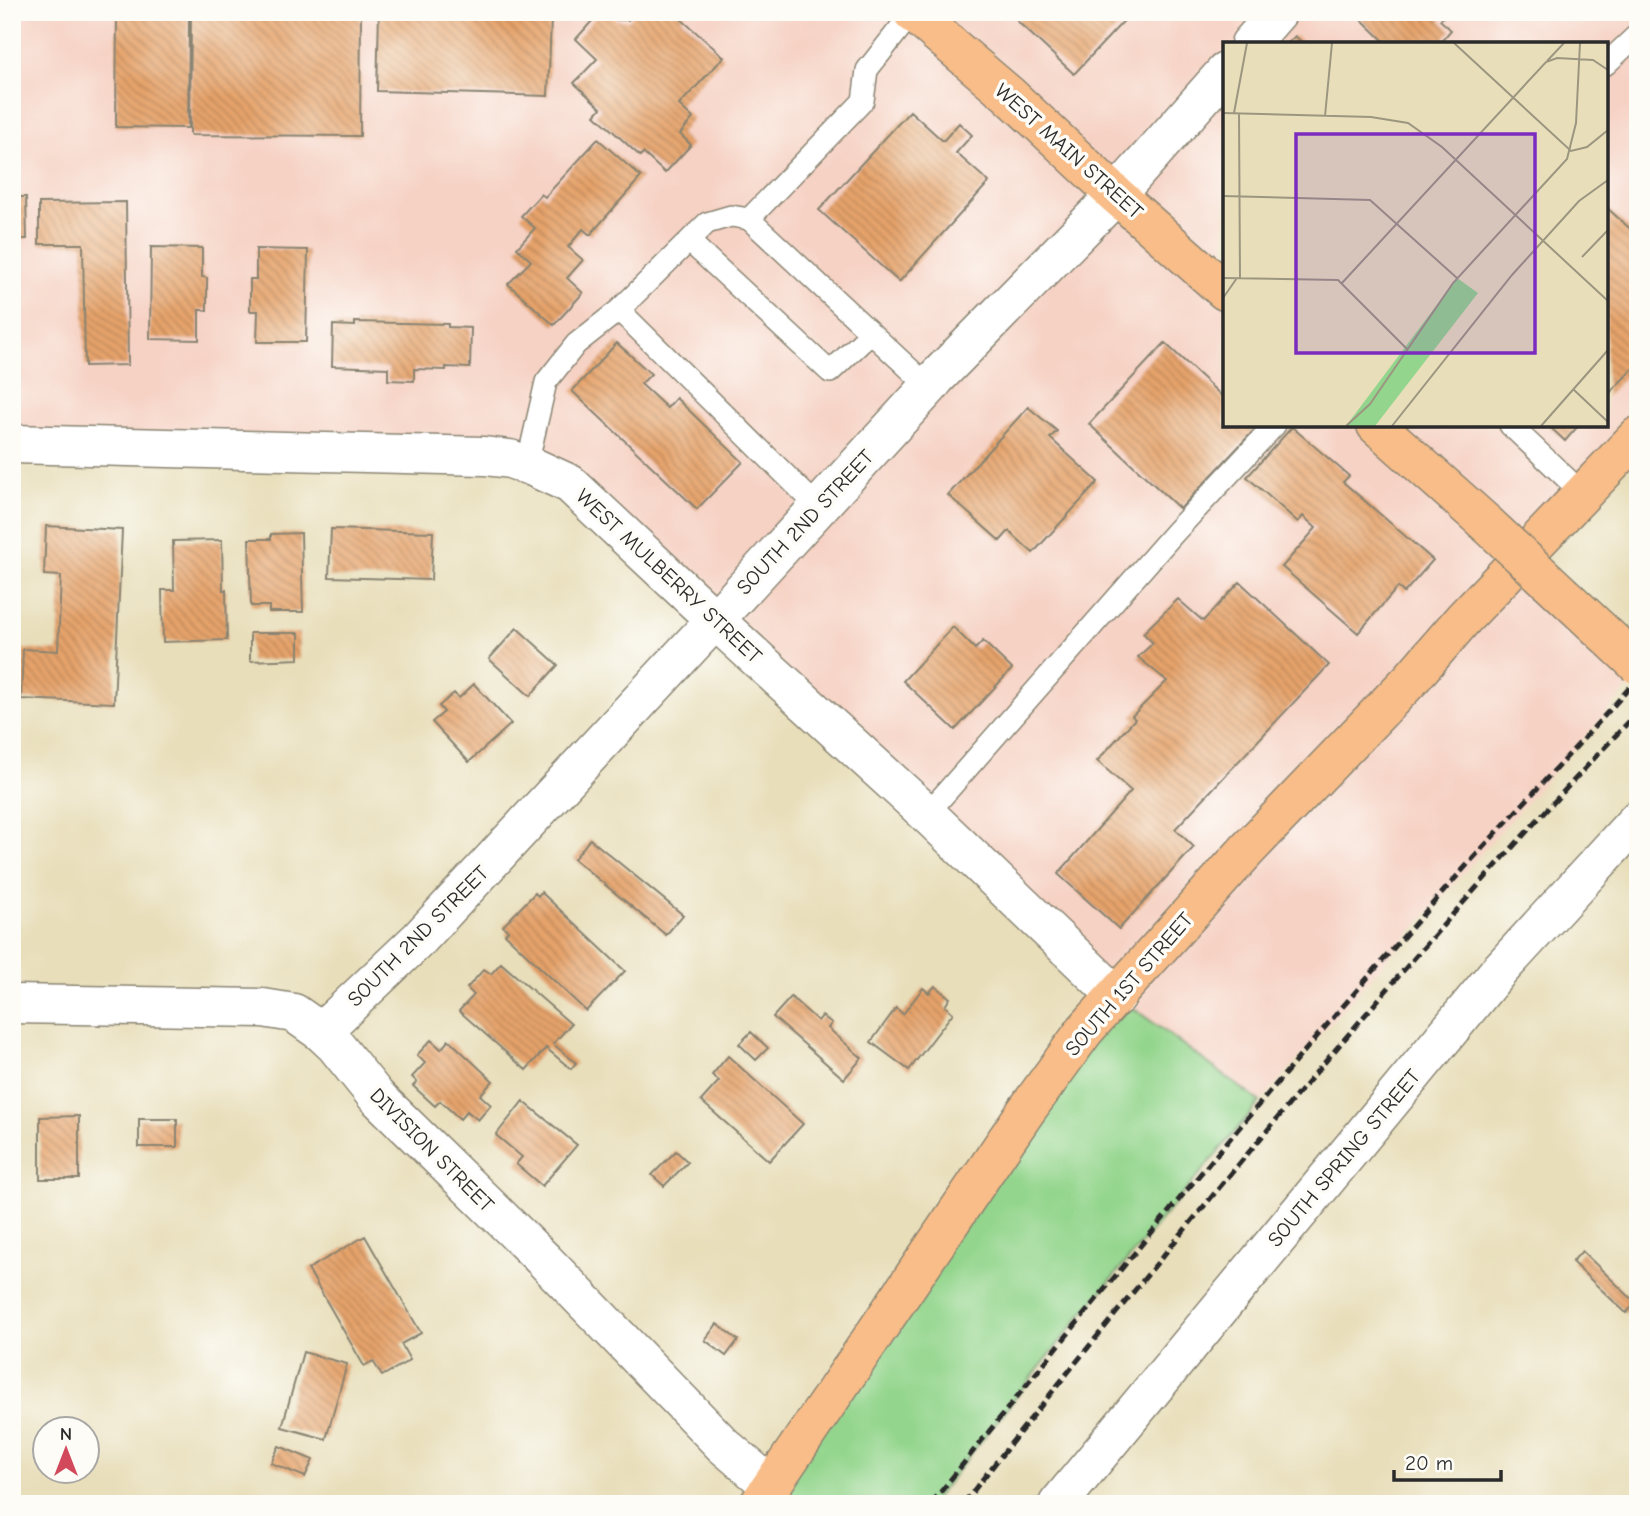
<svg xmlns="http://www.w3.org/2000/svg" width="1650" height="1516" font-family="'Comic Neue',sans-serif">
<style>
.built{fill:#f6d2c4;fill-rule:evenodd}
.grass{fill:#93d58c;stroke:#5f805c;stroke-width:2}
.building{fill:url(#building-back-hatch)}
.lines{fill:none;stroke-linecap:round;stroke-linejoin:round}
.service-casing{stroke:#8a8472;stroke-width:24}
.minor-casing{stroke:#8a8472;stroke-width:41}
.tertiary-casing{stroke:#8a8472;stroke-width:41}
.primary-casing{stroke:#8a8472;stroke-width:41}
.service{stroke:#fff;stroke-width:21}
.minor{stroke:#fff;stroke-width:38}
.tertiary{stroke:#fff;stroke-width:38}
.primary{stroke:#f8bd88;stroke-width:38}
.rail{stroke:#2b2b2b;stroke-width:5;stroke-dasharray:10 5;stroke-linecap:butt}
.primary-bridge-casing{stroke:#8a8472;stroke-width:41;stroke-linecap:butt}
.primary-bridge{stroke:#f8bd88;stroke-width:38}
.labels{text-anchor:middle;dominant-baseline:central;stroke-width:7;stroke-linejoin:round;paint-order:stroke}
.street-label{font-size:21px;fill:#2b2b2b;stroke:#fdfcf7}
.inset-road{fill:none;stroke:#9c9681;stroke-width:2}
.view{fill:#7b2cbf;fill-opacity:0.15;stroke:#7b2cbf;stroke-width:3.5}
.inset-edge{fill:none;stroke:#2b2b2b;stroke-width:3.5}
</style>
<defs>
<pattern id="building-back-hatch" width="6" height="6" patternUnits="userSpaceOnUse" patternTransform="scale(1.75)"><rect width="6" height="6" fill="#e6a36b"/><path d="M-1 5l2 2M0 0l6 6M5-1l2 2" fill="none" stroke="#bb8558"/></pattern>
</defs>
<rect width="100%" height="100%" fill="#fdfcf7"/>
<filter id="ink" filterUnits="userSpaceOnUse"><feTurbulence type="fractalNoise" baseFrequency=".0143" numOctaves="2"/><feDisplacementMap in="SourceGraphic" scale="14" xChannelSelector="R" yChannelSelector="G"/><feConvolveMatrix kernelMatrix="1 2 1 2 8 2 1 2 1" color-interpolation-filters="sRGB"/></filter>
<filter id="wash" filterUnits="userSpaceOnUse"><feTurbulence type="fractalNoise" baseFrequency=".00686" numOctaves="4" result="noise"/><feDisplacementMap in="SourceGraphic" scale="28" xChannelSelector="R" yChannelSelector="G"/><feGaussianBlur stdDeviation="1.57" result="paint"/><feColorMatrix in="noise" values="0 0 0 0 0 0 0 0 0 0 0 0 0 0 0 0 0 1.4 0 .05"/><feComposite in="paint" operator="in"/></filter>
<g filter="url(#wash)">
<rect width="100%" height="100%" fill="#e8deba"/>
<path class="built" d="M12,12H1638V431L1519,553L1638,677L1260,1102L1117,996L533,467L12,444ZM1225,44H1606V425H1225Z"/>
<path class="grass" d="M1117,996L1260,1102L1079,1318L931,1504H759Z"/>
<g id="blocks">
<path class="building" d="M117,12H189L188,128L116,127Z
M191,12H361L360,136L190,135Z
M600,12H610L617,20H628L635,12H687L681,19L724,57L679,105L693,118L680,134L691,145L665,173L643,153L640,156L595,115L601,108L574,83L597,59L576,39Z
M1026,12H1132L1074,74L1017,21Z
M1358,12H1437L1443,17L1440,20L1451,30L1439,44H1387L1356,14Z
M379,13L551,19L548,96L377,91Z
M1295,36L1304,44H1287Z
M12,66H18L14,99H12Z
M910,111L943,141L959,123L972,135L956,153L989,182L899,282L819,210Z
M598,139L641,177L590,235L583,229L568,247L583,260L567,278L583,293L554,325L508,284L531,261L517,248L535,228L521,216L541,194L545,197Z
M12,197H26L27,239H12Z
M126,202L128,365L85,366L83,244H39V203Z
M1606,207L1638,236V363L1606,397Z
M151,247L202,248V277L207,278V310H199V340L150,339Z
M256,249L308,250L306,342H257L258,311H250V279H256Z
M355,322L448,324V327L471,328L470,368L446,367V370L414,369V381L388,380V368L332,366L333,325L355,326Z
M617,343L651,374L641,384L667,408L676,398L743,462L697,509L572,391Z
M1165,343L1225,399V425H1253L1256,428L1180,509L1089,424Z
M1028,407L1057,431L1050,438L1098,482L1033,553L1009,531L1000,541L948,495Z
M1548,425H1579L1565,441Z
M1292,427L1349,476L1343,482L1433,560L1404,593L1398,587L1358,633L1282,567L1316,528L1303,516L1298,522L1247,477Z
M46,526L122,530L114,703L21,699L23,649L58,651L61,576L44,575Z
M331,529L433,532L431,580L329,577Z
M301,533L303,612H269V606H251L249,539H271V534Z
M222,540L223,590H226L227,640L163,642L162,590H174L173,541Z
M1240,582L1329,665L1175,829L1194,847L1119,929L1058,874L1131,791L1097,761L1135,719L1132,716L1167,681L1138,657L1153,643L1143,633L1178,599L1203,621Z
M953,627L975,649L983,641L1012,669L955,730L903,681Z
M517,628L558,665L530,696L489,659Z
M250,633H299V659L250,661Z
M474,684L511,724L469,762L432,722L444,712L439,706L454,693L459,698Z
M590,839L683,915L666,935L574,859Z
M541,892L625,971L586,1011L505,934L508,931L503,926L535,893L538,896Z
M501,963L571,1024L553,1044L576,1063L571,1069L546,1048L526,1070L459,1011L474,995L467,988L484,969L491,974Z
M935,986L950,998L945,1006L953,1013L909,1070L871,1042L896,1008L903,1014L923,988L929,993Z
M791,997L818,1021L822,1016L832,1023L828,1028L862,1058L844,1079L773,1017Z
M751,1032L768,1048L756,1060L739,1044Z
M431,1040L441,1049L449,1040L493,1081L480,1095L491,1105L478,1120L467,1111L460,1119L440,1101L435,1106L413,1086L417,1082L412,1077L425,1063L417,1055Z
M728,1056L803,1124L769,1161L701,1101L719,1081L712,1075Z
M523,1101L577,1145L542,1186L516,1164L522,1157L496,1135Z
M79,1116V1179H40V1117Z
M139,1119H177V1147H139Z
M676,1151L688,1162L664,1186L652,1175Z
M365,1236L421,1333L401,1344L410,1360L382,1376L373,1361L364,1366L308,1269Z
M1582,1251L1636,1303L1626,1313L1572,1262Z
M717,1324L738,1340L726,1356L705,1340Z
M303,1352L347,1364L326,1439L282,1427Z
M279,1446L313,1460L305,1477L271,1463Z"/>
</g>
</g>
<g filter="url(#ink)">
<use href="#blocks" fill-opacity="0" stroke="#8a8472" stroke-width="2"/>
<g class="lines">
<defs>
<path id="service" d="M1606,64L1638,34
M749,219L929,387
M689,241L830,372L871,333
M619,310L818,507
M1510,425L1582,493
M527,465L546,382L576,344L619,310L707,223L731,216L749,219L863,101L867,70L912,13
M927,814L1175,532L1275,425"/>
<path id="minor" d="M1250,44L1278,12
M1116,195L1225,72
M12,444L484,456L510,459L533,467L570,484L715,620L420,938L321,1032
M12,1004L263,1008L294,1013L321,1032L335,1045L376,1096L545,1261L723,1445L771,1486
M1058,1504L1497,973L1638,819"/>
<path id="tertiary" d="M1116,195L936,378L929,387L715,620L927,814L1117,996"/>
<path id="primary" d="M912,12L1008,94L1116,195L1225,291
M1376,425L1487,524
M759,1504L1026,1111L1085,1030L1247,850L1411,679L1463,619L1638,436"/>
</defs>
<use href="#service" class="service-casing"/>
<use href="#minor" class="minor-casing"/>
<use href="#tertiary" class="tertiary-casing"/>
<use href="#primary" class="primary-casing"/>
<use href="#service" class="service"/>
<use href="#minor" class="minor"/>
<use href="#tertiary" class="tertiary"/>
<use href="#primary" class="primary"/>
<path class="rail" d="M931,1504C1099,1293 1271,1086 1450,884C1512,814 1577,748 1638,678
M963,1504C1047,1397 1133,1292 1219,1188C1354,1026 1492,865 1638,712"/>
<defs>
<path id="primary-bridge" d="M1487,524L1638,665"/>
</defs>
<use href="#primary-bridge" class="primary-bridge-casing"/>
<use href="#primary-bridge" class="primary-bridge"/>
</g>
</g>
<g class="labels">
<g class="street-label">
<text transform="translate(1069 151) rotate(42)">WEST MAIN STREET</text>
<text transform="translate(805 522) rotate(-47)">SOUTH 2ND STREET</text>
<text transform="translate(669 576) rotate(43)">WEST MULBERRY STREET</text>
<text transform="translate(418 936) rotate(-45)">SOUTH 2ND STREET</text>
<text transform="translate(1129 984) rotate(-49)">SOUTH 1ST STREET</text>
<text transform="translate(432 1150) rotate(45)">DIVISION STREET</text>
<text transform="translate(1344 1158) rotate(-50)">SOUTH SPRING STREET</text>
</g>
</g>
<g transform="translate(1223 42)">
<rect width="385" height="385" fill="#e8deba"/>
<path d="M234,236L255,251L152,384H123Z" fill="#93d58c"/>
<path class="inset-road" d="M231,1L348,109L364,105L385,88M324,19L341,1M0,71L148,75L185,81L219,105L385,259M11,71L24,1M16,71L17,236M102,74L109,1M0,154L147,158L234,236M359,215L385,188M0,236L115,238L184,307M119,241L323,20L334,16L370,18L385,28M0,256L14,236M350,347L385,380M123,384L147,362L230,241L344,117L353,81L357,1M169,384L289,233L356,159L385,138M318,384L385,308"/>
<path class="view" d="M73,92H312V311H73Z"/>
<rect width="385" height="385" class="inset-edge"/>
</g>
<rect width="1650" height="1516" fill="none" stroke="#fdfcf7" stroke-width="42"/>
<g transform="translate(66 1450)"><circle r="33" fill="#fdfcf7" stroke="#a9a8a5" stroke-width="2"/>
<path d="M0-5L12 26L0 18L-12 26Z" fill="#d1495b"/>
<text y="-10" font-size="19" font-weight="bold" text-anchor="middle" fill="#2b2b2b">N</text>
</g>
<path d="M1394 1470v10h107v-10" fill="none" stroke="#2b2b2b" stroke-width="3.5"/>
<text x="1405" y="1470" font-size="21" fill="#2b2b2b" stroke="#fdfcf7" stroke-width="5" paint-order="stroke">20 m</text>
</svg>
